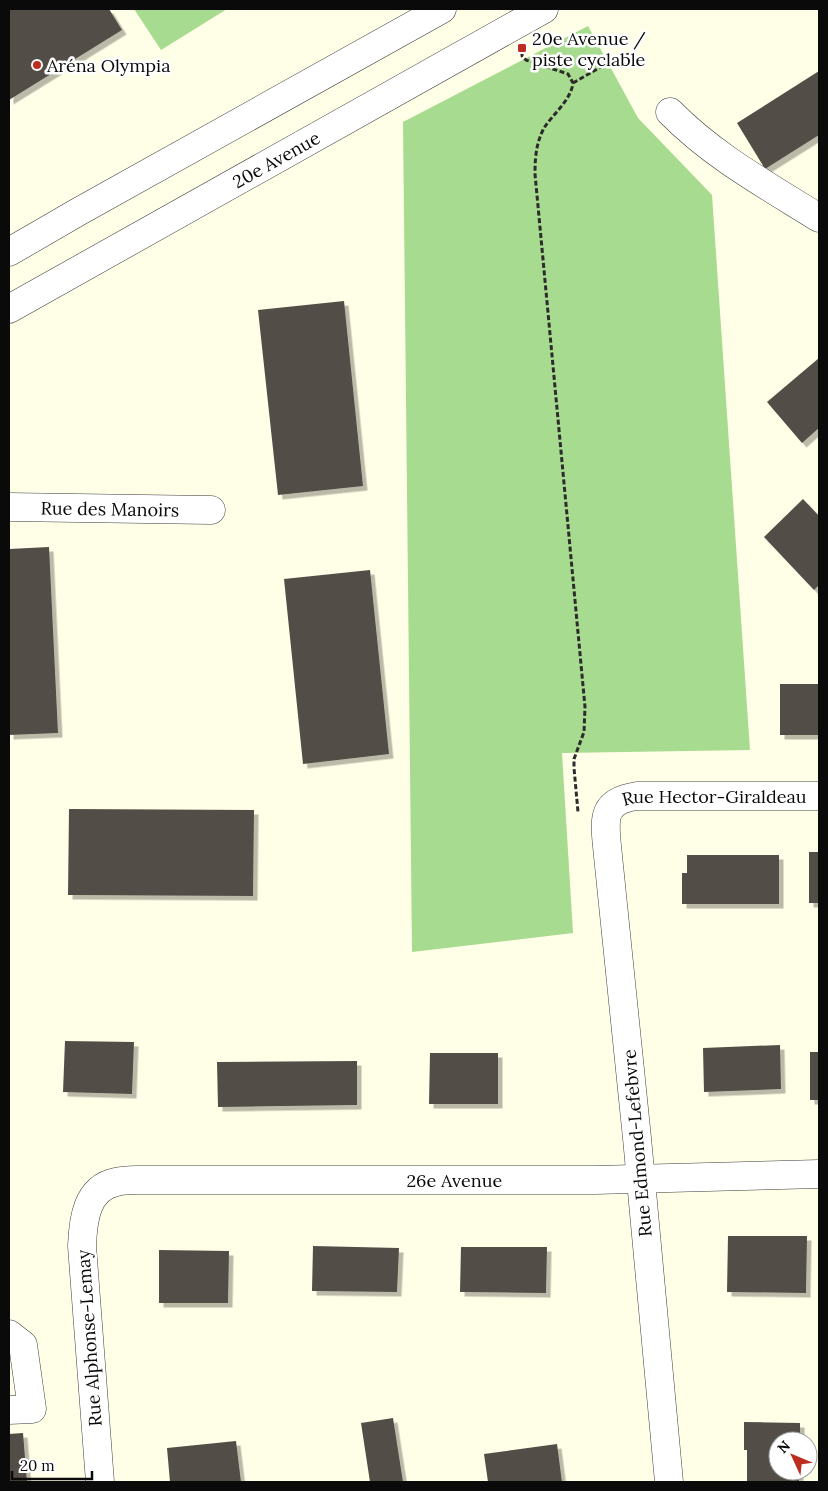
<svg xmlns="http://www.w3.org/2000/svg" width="828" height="1491" font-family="Lora,serif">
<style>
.forest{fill:#a7db8f}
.building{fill:#534d46;filter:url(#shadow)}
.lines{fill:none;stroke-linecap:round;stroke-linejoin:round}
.minor-casing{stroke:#3d3d3d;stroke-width:29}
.path{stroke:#2c2c2c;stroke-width:3;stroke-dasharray:5 2.5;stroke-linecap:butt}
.minor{stroke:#fff;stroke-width:28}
.poi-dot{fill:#bd2d1f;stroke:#fff;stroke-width:2}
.labels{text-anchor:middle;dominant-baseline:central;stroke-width:5;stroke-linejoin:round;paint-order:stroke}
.poi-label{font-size:18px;fill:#0a0a0a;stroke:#fff;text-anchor:start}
.street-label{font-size:18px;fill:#0a0a0a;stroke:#fff}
</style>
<defs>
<filter id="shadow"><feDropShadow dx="4.5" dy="4.5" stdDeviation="0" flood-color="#0004"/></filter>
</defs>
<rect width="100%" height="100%" fill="#fffee7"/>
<path class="forest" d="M134,9H227L161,50Z
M588,26L638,118L712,195L750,750L562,753L573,933L412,952L403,122Z"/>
<path class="building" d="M9,9H109L122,30L9,100Z
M819,71V135L765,169L737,123Z
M344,301L363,486L278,495L258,310Z
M819,358V428L802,443L767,402Z
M803,499L819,516V585L814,590L764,537Z
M49,547L58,733L9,735V549Z
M370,570L389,754L303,764L284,579Z
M780,684H819V735H780Z
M69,809L254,810L253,896L68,895Z
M809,852H819V903H809Z
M687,855H779V904H682V873H687Z
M65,1041L134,1042L132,1094L63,1092Z
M780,1045L781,1089L704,1092L703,1048Z
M810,1052H819V1100H810Z
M430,1053H498V1104H429Z
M357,1061V1105L218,1107L217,1062Z
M728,1236H807L806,1293L727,1292Z
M313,1246L399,1248L397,1292L312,1291Z
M461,1247H547L546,1293L460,1292Z
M159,1250L229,1251L228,1303H159Z
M393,1418L403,1482H370L361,1423Z
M744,1422L800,1423V1441H778V1471H799V1482H747V1450H744Z
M23,1433L27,1482H9V1434Z
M236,1441L241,1482H170L167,1448Z
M557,1444L562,1482H488L484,1454Z"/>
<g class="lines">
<defs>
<g id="minor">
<path d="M670,112C713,156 768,186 819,218"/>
<path d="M9,252L78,212L442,9"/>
<path id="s1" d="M9,309L544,9"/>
<path id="s2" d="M9,507L211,510"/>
<path d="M9,1334L23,1345L32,1409L9,1410"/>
<path id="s3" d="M100,1482L82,1246C83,1221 86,1188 116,1182C126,1179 137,1180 147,1180H595L819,1174"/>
<path id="s4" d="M669,1482L637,1138L607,846C604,817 603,801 637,796H819"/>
</g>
</defs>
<use href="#minor" class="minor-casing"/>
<path class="path" d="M522,52V56L526,60L568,74L573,83C571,100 553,114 544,128C536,143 535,158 535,174L585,707L584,732L574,759V768L578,812
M573,83L620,56L636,53"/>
<use href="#minor" class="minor"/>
</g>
<g class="poi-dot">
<rect x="517" y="43" width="10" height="10" rx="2.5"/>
<circle cx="37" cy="65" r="5"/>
</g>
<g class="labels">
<g class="poi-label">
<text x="532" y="38">20e Avenue /<tspan x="532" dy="21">piste cyclable</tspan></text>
<text x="47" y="65">Aréna Olympia</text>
</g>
<g class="street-label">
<text stroke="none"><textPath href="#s1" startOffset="306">20e Avenue</textPath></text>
<text stroke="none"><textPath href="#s2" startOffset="101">Rue des Manoirs</textPath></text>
<text stroke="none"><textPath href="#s4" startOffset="785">Rue Hector-Giraldeau</textPath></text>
<text transform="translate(637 1143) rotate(-95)">Rue Edmond-Lefebvre</text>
<text stroke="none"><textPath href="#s3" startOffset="654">26e Avenue</textPath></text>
<text transform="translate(89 1338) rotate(-94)">Rue Alphonse-Lemay</text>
</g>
</g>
<rect width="828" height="1491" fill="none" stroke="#0a0a0a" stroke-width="20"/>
<g transform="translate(793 1456) rotate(314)"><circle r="24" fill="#ffffff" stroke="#9d9d9d"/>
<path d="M0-4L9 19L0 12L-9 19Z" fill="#bd2d1f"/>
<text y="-8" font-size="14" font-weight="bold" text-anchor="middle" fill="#0a0a0a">N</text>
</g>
<path d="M12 1471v8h80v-8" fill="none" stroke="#0a0a0a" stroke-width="2.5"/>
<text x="20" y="1471" font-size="15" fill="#0a0a0a" stroke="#ffffff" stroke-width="4" paint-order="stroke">20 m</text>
</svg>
